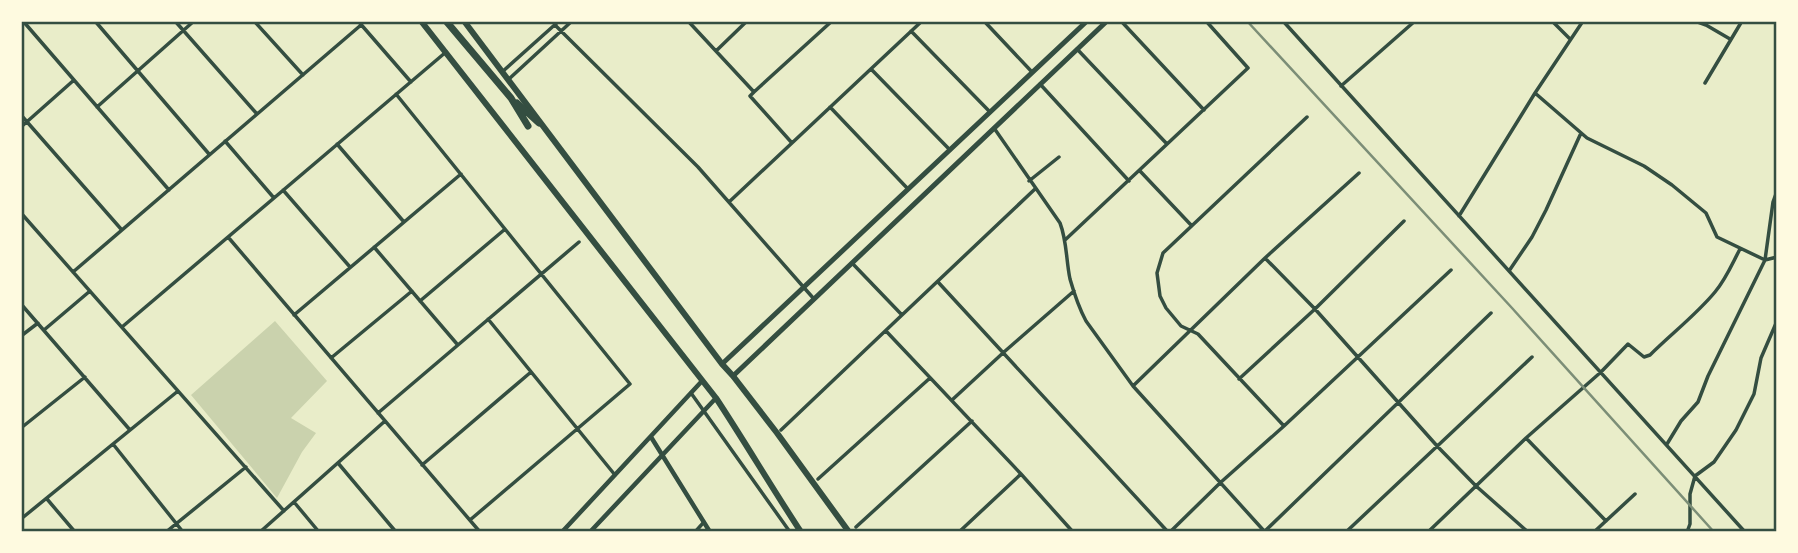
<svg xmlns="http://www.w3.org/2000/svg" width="1798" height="553" font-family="'Open Sans',sans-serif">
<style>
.green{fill:#cad2ad}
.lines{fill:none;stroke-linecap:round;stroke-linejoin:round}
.minor{stroke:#344e41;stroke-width:3.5}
.tertiary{stroke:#344e41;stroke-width:4.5}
.secondary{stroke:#344e41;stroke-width:5}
.trunk{stroke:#344e41;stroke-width:6}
.motorway{stroke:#344e41;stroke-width:7}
.rail{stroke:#7c8e77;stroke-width:2.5}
.neatline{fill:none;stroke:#344e41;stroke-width:2.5}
</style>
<rect width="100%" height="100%" fill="#e9edc9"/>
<path class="green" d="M275,321L327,381L291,418L316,433L302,452L277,498L191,395Z"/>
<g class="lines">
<path class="minor" d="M23,21L169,190
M95,21L209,154
M175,21L257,114
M254,21L303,75
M358,21L411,82
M688,21L754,92L750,96L792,143
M984,21L1032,72
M1121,21L1204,110
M1283,21L1745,532
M1552,21L1570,39
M1583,21L1535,93L1587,138L1644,166L1672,185L1706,213L1717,237L1765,260L1777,257
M1695,21L1706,25L1730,39
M555,25L698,167L814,299
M911,31L990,112
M1077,49L1167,144
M716,51L747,21
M871,69L950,150
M502,72L559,21
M509,79L572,21
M1705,83L1742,21
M1040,84L1129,181
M1341,86L1415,21
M754,92L832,21
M396,94L630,384L470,520
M97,107L194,21
M830,107L908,189
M21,115L121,229
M21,127L74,80
M994,128L1060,223C1067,241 1066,260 1070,279C1074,293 1079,308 1086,321L1133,386L1265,532
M225,141L274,198
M337,144L404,222
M1140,171L1191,225
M1029,181L1059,157
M283,190L350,267
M729,202L922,21
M21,213L284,511
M1459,216L1535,93
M228,237L480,532
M1065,240L1248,68L1206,21
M374,247L457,344
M1265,258L1315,309L1438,447L1476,486L1528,532
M1509,271L1532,237L1546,210L1581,133
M73,272L361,25
M938,282L1168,532
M420,301L504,230
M21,304L130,430
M294,315L461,174
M488,319L615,475
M122,327L446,52
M44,330L90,291
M886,331L1021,474L1073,532
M21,336L38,323
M331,358L412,291
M1239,379L1315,309L1404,221
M1133,386L1265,258L1359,173
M691,393L790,532
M952,400L1004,352L1074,291
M378,413L579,242
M1284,426L1198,334L1181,326L1166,308L1160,296L1157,273L1163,253L1307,117
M21,428L85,377
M781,430L902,315L852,263L902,315L1035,189
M1526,438L1606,521
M113,444L183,532
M1667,444L1681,421L1698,402L1708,376L1765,260L1773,202L1777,191
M338,463L396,532
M422,465L531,372
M818,479L930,378
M47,499L75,532
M294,502L319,532
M21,519L178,391
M856,527L972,421
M166,532L246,467
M260,532L385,421
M695,532L704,522
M959,532L1021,474
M1170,532L1220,483L1284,426L1451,270
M1264,532L1491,313
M1346,532L1532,357
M1428,532L1526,438L1601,372L1628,344L1644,357L1650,355C1671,334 1696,315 1715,292C1726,279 1732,264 1740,249
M1594,532L1635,494
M1687,532L1690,524V494L1695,476L1714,462L1736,430L1754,394L1761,358L1777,321"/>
<path class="tertiary" d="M651,437L710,532
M562,532L702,381
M590,532L716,398"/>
<path class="secondary" d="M722,364L1087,21
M733,376L1107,21"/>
<path class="trunk" d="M421,21L716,398C745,442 772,488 801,532
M464,21L722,364L733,376L777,433L849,532"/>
<path class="motorway" d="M446,21L511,98L528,126
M517,103L539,123"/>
<path class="rail" d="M1247,21L1512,308L1714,532"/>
</g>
<rect width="1798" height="553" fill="none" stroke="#fefae0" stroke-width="46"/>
<rect x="23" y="23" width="1752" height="507" class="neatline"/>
</svg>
